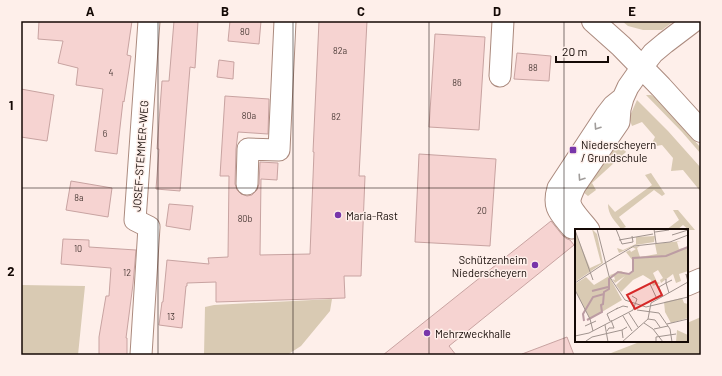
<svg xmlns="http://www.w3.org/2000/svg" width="722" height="376" font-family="Barlow,sans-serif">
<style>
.green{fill:#d9cab3}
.building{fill:#f6d3d1;stroke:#c8a3a1}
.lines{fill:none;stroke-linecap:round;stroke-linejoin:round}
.minor-casing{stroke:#ab8a7e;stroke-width:23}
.major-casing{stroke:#ab8a7e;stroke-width:24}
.minor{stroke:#fff;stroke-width:21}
.major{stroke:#fff;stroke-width:22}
.oneway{stroke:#a19d9b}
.grid{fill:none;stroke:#140905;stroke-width:1;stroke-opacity:0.55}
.poi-dot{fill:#7836aa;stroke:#feefea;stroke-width:1.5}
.labels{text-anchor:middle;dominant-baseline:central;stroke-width:3;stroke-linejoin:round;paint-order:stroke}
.number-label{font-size:9px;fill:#4c3c38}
.poi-label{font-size:11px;fill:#140905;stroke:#feefea;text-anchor:start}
.street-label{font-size:11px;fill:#140905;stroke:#feefea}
.inset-river{fill:none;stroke:#bc9ca3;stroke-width:2}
.inset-road{fill:none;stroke:#a0938e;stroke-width:1}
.view{fill:#d62828;fill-opacity:0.15;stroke:#d62828;stroke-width:2}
.inset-edge{fill:none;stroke:#140905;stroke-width:2}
.neatline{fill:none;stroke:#140905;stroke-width:1.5}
.grid-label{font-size:13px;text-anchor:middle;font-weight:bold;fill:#140905}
</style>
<rect width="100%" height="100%" fill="#feefea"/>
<path class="green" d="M622,21H674L662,30H643L628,26Z
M646,95H651L657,98L701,148V154L682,132Z
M637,100L668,131L701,168V192L683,170L671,171L673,158L662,145L650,147L655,137L642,122L632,126L629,118Z
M614,135L626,152L592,183L596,190L588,196L579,189Z
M651,173L665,194L662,196L654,190L619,217L626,227L621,229C615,221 608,215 608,204L615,212L652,185L645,175Z
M673,210H678L695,230H689L683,225L677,230H666L679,220Z
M21,285L85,286L78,355H21Z
M332,299L330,311L301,346L287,355H204L205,307L214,305Z
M701,317V355H606L642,341H687V323Z"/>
<path class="building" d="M39,21H132L127,55L131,56L124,102L123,101L117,154L95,151L103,89L76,85L78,68L58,63L63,41L38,39Z
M174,21H198L195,68L190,67L180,191L156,189L159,149H157L162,81H169Z
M230,21H261L259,44L228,41Z
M319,21H367L359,176H365L361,276H344L345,298L216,302V282L187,283V286H186L182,328L159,325L162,302H163L167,260L209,264L208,258L228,257L229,176H220L225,96L269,99L268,134L238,132L236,149L235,184L237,190L241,194L247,196L252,195L257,190L259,184L260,162L278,163L277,180L261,179L260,255L310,254L314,152H313Z
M435,34L485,37L479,130L429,127Z
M517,53L551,56L549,81L514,79Z
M219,60L234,62L233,79L217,77Z
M21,89L54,95L47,141L21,137Z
M419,154L496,159L490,246L415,242Z
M71,181L112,188L108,217L66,210Z
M169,204L193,206L190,230L166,226Z
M551,221L563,236L567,239L570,240L574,245L449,346L456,355H383Z
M63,239L89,240V247L136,250L133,284L126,338H127V355H99V337L106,296H109L111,268L61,264Z
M567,337L574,355H522V354Z"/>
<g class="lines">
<defs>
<path id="minor" d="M500,76L503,21
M247,184L248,149L279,150L285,21
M572,228C560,213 552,208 558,188L606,115L613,106L623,98
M589,230C584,223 570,210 570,201C570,196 573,191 575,186L619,122L620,109L623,98L628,87L642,67L653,53L665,43L694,21
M687,285L701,279
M141,355L149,227L135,220L149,21"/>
<path id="major" d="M593,21L621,46L661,87L701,131"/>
</defs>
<use href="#minor" class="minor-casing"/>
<use href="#major" class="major-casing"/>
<use href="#minor" class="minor"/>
<use href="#major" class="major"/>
</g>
<defs><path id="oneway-chevron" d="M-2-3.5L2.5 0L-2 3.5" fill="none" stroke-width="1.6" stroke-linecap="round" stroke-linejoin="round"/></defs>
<g class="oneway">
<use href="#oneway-chevron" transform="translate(597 127) rotate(124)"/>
<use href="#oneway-chevron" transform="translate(581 178) rotate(124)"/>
</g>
<path class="grid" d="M158,21V355M293,21V355M429,21V355M564,21V355M21,188H701"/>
<g class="poi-dot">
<rect x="569" y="146" width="8" height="8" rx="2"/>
<circle cx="338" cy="215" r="4"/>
<circle cx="535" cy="265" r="4"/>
<circle cx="427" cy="333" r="4"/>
</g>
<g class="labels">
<g class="number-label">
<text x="245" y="31">80</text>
<text x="340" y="50">82a</text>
<text x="533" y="67">88</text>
<text x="111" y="72">4</text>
<text x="457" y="82">86</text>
<text x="249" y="115">80a</text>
<text x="336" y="116">82</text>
<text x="105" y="133">6</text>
<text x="79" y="197">8a</text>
<text x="482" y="210">20</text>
<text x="245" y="218">80b</text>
<text x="78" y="248">10</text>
<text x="127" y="272">12</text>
<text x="171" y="316">13</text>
</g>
<g class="poi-label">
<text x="581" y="144">Niederscheyern<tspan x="581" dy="13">/ Grundschule</tspan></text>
<text x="346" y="215">Maria-Rast</text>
<text x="527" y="259" text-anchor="end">Schützenheim<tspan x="527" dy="13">Niederscheyern</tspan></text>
<text x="435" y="333">Mehrzweckhalle</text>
</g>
<g class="street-label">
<text transform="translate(140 156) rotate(-86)">JOSEF-STEMMER-WEG</text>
</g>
</g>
<g transform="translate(575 229)">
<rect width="113" height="113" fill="#feefea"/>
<path d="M17,0L22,5L28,34L0,53V2L15,39L26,34ZM80,7L79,13L61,16L44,24L42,19L48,21L61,15V8ZM106,12L102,13L104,20L113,18V42L104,45L106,52L101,54L98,45L86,54L85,51L88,49L83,41L78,44L82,53L85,54L78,57L76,51L68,46L58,51L46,63L41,56L50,47L40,54L37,50L40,51L39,47L36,49L35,46L46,42L54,46L59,42L58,32L51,23L40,28L55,21L56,23L61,20L57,18L65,17L62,19L65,28L82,25L80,15ZM34,47L47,71L15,90L0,61V55L11,48L19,56ZM107,69L109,74L113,75V89L96,94L90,83L89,73ZM102,101L113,106V113H101Z" fill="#d9cab3"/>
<path class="inset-river" d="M17,62L33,58M12,91L27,83L26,76L28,75L29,63L34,60V50L43,43L54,45L58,42V29L91,27L113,18M9,92L8,85L18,68L29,65"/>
<path class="inset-road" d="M22,0L34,47L50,71L71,78L113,68M41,0L47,15M79,0L81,14M0,1L18,51M80,3L94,1M97,6L113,1M44,11L78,5M47,15L58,13L57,7M30,34L59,17L95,13L113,6M113,50L111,45L113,53M0,54L30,34M75,55L82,70M0,61L15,90L18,102M94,64L91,54L97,51M87,68L84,58L91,54V50M76,74L113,53M43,79L41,80L48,77L53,78M62,81L84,84L95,100L97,113M54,84L63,98M48,87L57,102M73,90L80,91L85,98M35,92L32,85L41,80M69,94L78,100L88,113M92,95L113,90M30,96L33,113M10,97L21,92M79,100L93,97M32,102L34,99H39L36,91M0,107L14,104L58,81L62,70L57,67M48,109L47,101L52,98M11,112L17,108L47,101M47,113L73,90L76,74M81,113V108L101,105"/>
<path class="view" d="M80,52L87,66L60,80L52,66Z"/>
<rect width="113" height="113" class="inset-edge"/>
</g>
<rect width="722" height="376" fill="none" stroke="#feefea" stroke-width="44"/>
<path d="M556 56v6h52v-6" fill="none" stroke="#140905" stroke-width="2"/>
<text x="562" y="56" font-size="12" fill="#140905" stroke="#feefea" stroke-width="3" paint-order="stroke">20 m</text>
<rect x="22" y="22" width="678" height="332" class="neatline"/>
<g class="grid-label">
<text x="90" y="16">A</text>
<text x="225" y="16">B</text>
<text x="361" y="16">C</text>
<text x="497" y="16">D</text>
<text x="632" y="16">E</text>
<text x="11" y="110">1</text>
<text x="11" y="276">2</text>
</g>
</svg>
